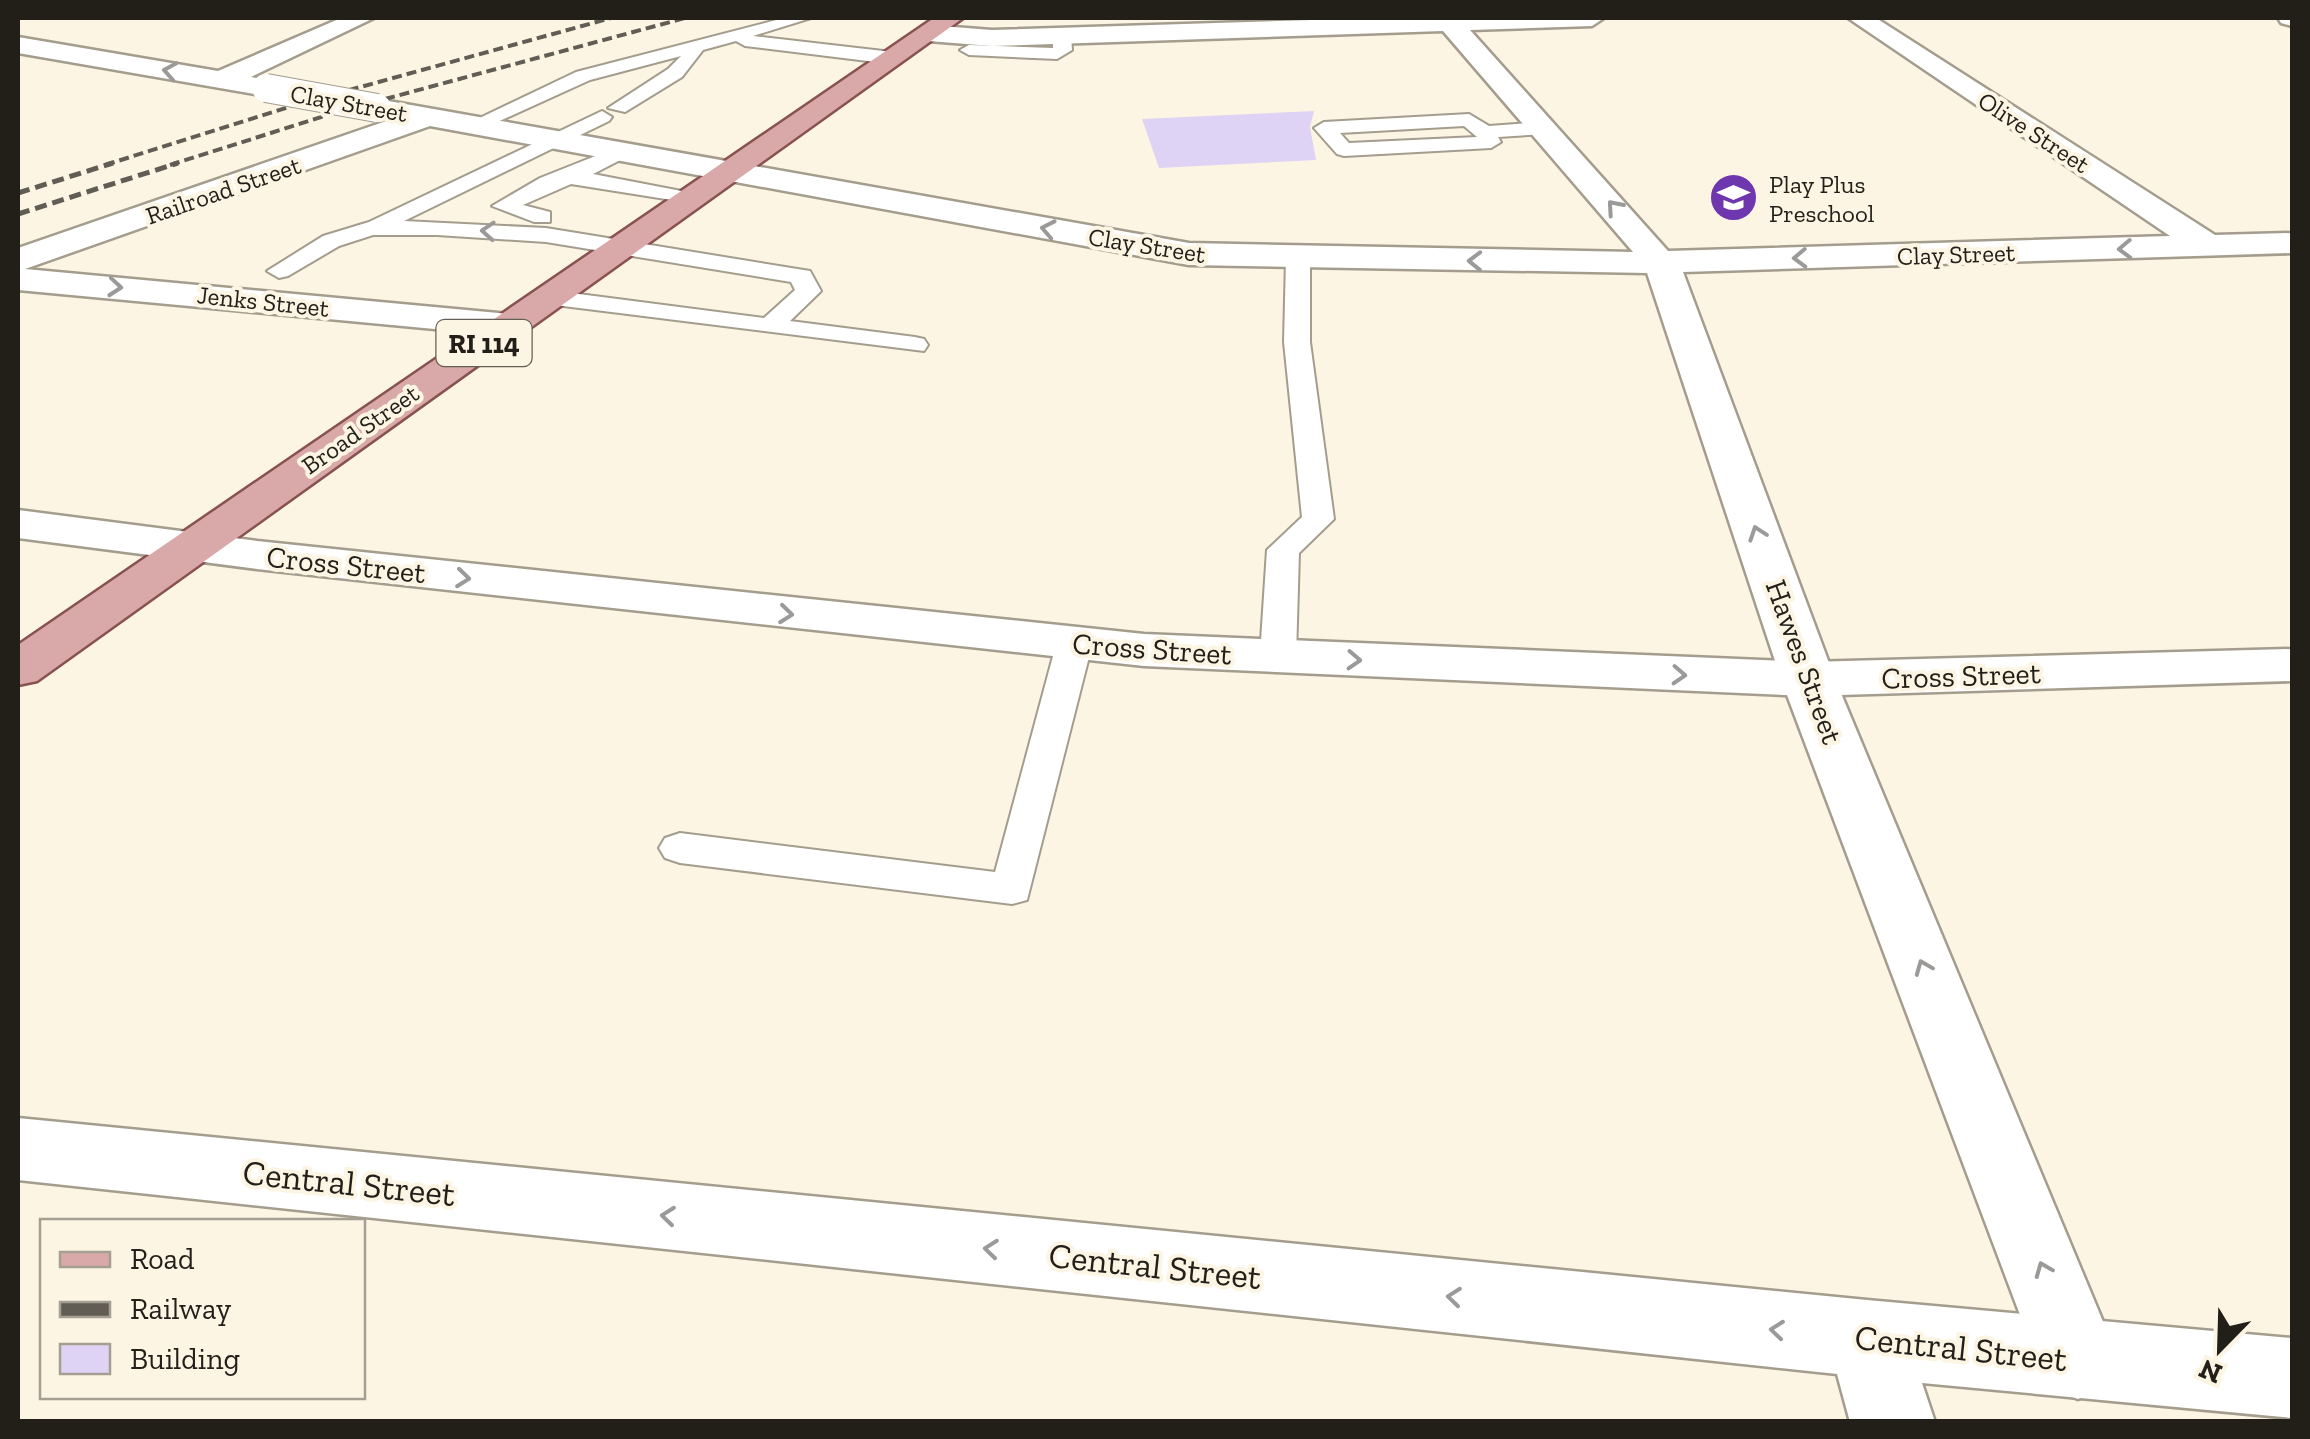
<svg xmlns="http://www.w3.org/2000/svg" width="2310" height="1439" font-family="'Zilla Slab',serif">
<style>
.building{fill:#ded3f5}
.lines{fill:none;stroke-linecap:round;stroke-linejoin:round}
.lane-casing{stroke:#a49d8d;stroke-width:4}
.street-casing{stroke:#a49d8d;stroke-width:5}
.secondary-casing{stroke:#a49d8d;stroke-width:5}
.primary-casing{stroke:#885251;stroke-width:5}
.lane{fill:#fff;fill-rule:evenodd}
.street{fill:#fff;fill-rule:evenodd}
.secondary{fill:#fff;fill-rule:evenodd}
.primary{fill:#d9a8a9;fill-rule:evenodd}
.rail-far1{stroke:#615d54;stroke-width:4;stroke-dasharray:10 5;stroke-linecap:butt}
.rail{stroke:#615d54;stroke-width:5;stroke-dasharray:12 6;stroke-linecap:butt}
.street-bridge-casing{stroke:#a49d8d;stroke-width:30;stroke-linecap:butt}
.street-bridge{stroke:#fff;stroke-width:28}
.oneway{stroke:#9c9a98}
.labels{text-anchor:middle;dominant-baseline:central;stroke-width:8;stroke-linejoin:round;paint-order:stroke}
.far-street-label{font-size:25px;fill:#221f19;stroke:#fdf5e4}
.far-poi-label{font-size:25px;fill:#221f19;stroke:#fdf5e4;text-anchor:start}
.shield{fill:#fdf5e4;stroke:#645f56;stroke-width:2.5}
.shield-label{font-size:28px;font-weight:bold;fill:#221f19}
.street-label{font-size:30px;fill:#221f19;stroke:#fdf5e4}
.near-street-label{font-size:35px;fill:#221f19;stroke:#fdf5e4}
</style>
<rect width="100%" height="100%" fill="#fdf5e4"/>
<path class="building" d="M1314,111L1310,127L1316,160L1159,168L1142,119Z"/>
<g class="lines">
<defs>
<path id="lane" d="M784,18H811L753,36L892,52L901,58L892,64L745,46L736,41L703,50L682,77L625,112L608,108L668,69L681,56L590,80L482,129L465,125L576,72Z
M1062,31L1071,36L1072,50L1057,59L969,55L960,50L969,45L1053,48V36Z
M602,111L612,117L609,121L404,221L546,228L810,271L821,291L790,321L915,337L924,339L928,345L924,351L539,303L535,298L539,293L548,290L764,318L795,290L791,282L546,242L437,235H373L339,246L288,276L279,278L267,271L323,236L369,222Z
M1469,114L1489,126L1545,122L1555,128L1545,134L1498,137L1501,142L1491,148L1344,156L1337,154L1314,128L1324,122ZM1464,126L1477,137L1349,143L1340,133Z
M623,145L630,147V155L593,174L697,194V204L571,184L523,205L550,212V222H534L492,206L540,178Z
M1298,251L1310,258V342L1334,519L1299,553L1296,656L1291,664H1265L1260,656L1267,550L1302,517L1284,342L1286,258Z
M1074,634L1086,637L1092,645L1027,900L1012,904L680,863L665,858L659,848L665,838L680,833L995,872L1056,645L1062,637Z"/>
<path id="street" d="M341,18H374L251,77L276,82L280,88L266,96L18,53V37L218,71Z
M1377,18H1604L1592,26L1470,30L1668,251L2170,236L1848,18H1876L2215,235L2292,233V253L1683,272L1835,679L2119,1360L2107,1388L2078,1399L2049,1388L2037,1360L1781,679L1647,273L1189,265L430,126L25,269L509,314L523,317L528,325L523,333L509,336L18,290V248L392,119L367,114L362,108L367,102L377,99L1189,243L1633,252L1443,31L992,46L928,41L915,33L928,25L992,30Z
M2278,18H2292V26L2281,23Z"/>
<path id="secondary" d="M18,510L257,541L1144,634L1808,662L2292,649V681L1808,696L1144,666L257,569L18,538Z
M18,1118L1867,1300L2292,1338V1418L1922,1383L1935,1422H1850L1837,1374L18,1180Z"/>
<path id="primary" d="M934,18H963L37,681L18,685V645Z"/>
</defs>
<use href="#lane" class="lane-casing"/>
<use href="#street" class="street-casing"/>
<use href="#secondary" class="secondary-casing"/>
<use href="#primary" class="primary-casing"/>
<use href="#lane" class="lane"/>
<use href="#street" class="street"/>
<use href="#secondary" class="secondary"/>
<use href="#primary" class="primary"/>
<path class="rail-far1" d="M105,165L295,105L611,18
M170,165L337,112L685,18"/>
<path class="rail" d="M18,193L113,163
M18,214L178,163"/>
<defs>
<path id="street-bridge" d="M266,88L377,108"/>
</defs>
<use href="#street-bridge" class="street-bridge-casing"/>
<use href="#street-bridge" class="street-bridge"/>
</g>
<defs><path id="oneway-chevron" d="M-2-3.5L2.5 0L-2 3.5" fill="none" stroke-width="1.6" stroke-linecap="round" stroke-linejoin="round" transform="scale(2.5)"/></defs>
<g class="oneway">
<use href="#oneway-chevron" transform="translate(170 71) rotate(-170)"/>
<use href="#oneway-chevron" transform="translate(1614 207) rotate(-131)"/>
<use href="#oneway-chevron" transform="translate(1048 229) rotate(-169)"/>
<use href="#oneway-chevron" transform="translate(488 231) rotate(-176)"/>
<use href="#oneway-chevron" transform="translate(2125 249) rotate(178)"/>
<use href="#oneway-chevron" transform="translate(1800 258) rotate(178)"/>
<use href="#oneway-chevron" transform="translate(1475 261) rotate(-179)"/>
<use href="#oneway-chevron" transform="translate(115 287) rotate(5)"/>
<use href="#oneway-chevron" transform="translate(1757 533) rotate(-109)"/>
<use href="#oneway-chevron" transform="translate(463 578) rotate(6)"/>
<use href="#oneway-chevron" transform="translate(786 614) rotate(6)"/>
<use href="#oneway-chevron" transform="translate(1354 660) rotate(3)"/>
<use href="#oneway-chevron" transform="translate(1679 675) rotate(3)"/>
<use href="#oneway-chevron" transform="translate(1923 967) rotate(-112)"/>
<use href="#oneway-chevron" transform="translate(668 1216) rotate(-174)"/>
<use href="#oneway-chevron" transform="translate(991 1249) rotate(-174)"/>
<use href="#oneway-chevron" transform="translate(2043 1269) rotate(-112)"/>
<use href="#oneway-chevron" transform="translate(1454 1297) rotate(-174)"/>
<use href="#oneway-chevron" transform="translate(1777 1330) rotate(-174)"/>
</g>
<defs>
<symbol id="school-disc" viewBox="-11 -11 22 22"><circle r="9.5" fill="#6e37ae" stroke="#fdf5e4"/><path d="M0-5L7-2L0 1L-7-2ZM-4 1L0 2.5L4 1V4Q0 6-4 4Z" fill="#fff"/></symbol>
</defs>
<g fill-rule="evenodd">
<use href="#school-disc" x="1706" y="170" width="55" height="55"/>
</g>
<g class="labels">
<g class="far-street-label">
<text transform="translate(349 103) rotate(10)">Clay Street</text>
<text transform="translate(2034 132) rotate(33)">Olive Street</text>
<text transform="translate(223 190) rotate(-19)">Railroad Street</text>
<text transform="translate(1147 245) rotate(9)">Clay Street</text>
<text transform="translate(1956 254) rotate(-2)">Clay Street</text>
<text transform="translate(263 301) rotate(6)">Jenks Street</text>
<text transform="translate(360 429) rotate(-35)">Broad Street</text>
</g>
<g class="far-poi-label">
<text x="1769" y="184">Play Plus<tspan x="1769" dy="29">Preschool</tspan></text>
</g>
<rect class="shield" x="436.5" y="320" width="95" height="46" rx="8"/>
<g class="shield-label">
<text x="484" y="343">RI 114</text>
</g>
<g class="street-label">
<text transform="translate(346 565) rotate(6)">Cross Street</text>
<text transform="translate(1152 649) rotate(4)">Cross Street</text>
<text transform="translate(1804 662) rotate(70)">Hawes Street</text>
<text transform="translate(1961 676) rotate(-2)">Cross Street</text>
</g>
<g class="near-street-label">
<text transform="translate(349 1183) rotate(6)">Central Street</text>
<text transform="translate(1155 1266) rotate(6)">Central Street</text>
<text transform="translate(1961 1348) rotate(6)">Central Street</text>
</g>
</g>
<rect width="2310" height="1439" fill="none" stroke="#221f19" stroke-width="40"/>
<rect x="40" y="1219" width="325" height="180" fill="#fdf5e4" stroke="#a59f93" stroke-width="2.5"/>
<rect x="60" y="1252" width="50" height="15" fill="#d9a8a9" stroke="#a59f93" stroke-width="2.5"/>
<text x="130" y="1269" font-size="30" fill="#221f19">Road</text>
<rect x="60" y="1302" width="50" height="15" fill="#615d54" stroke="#a59f93" stroke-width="2.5"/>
<text x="130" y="1319" font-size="30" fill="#221f19">Railway</text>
<rect x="60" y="1344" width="50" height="30" fill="#ded3f5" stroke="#a59f93" stroke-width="2.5"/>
<text x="130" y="1369" font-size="30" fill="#221f19">Building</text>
<g transform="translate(2220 1349) rotate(203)" stroke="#fdf5e4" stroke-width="8" paint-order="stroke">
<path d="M0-8L18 38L0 25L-18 38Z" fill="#221f19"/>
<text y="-15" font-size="28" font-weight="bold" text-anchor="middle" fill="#221f19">N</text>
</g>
</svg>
